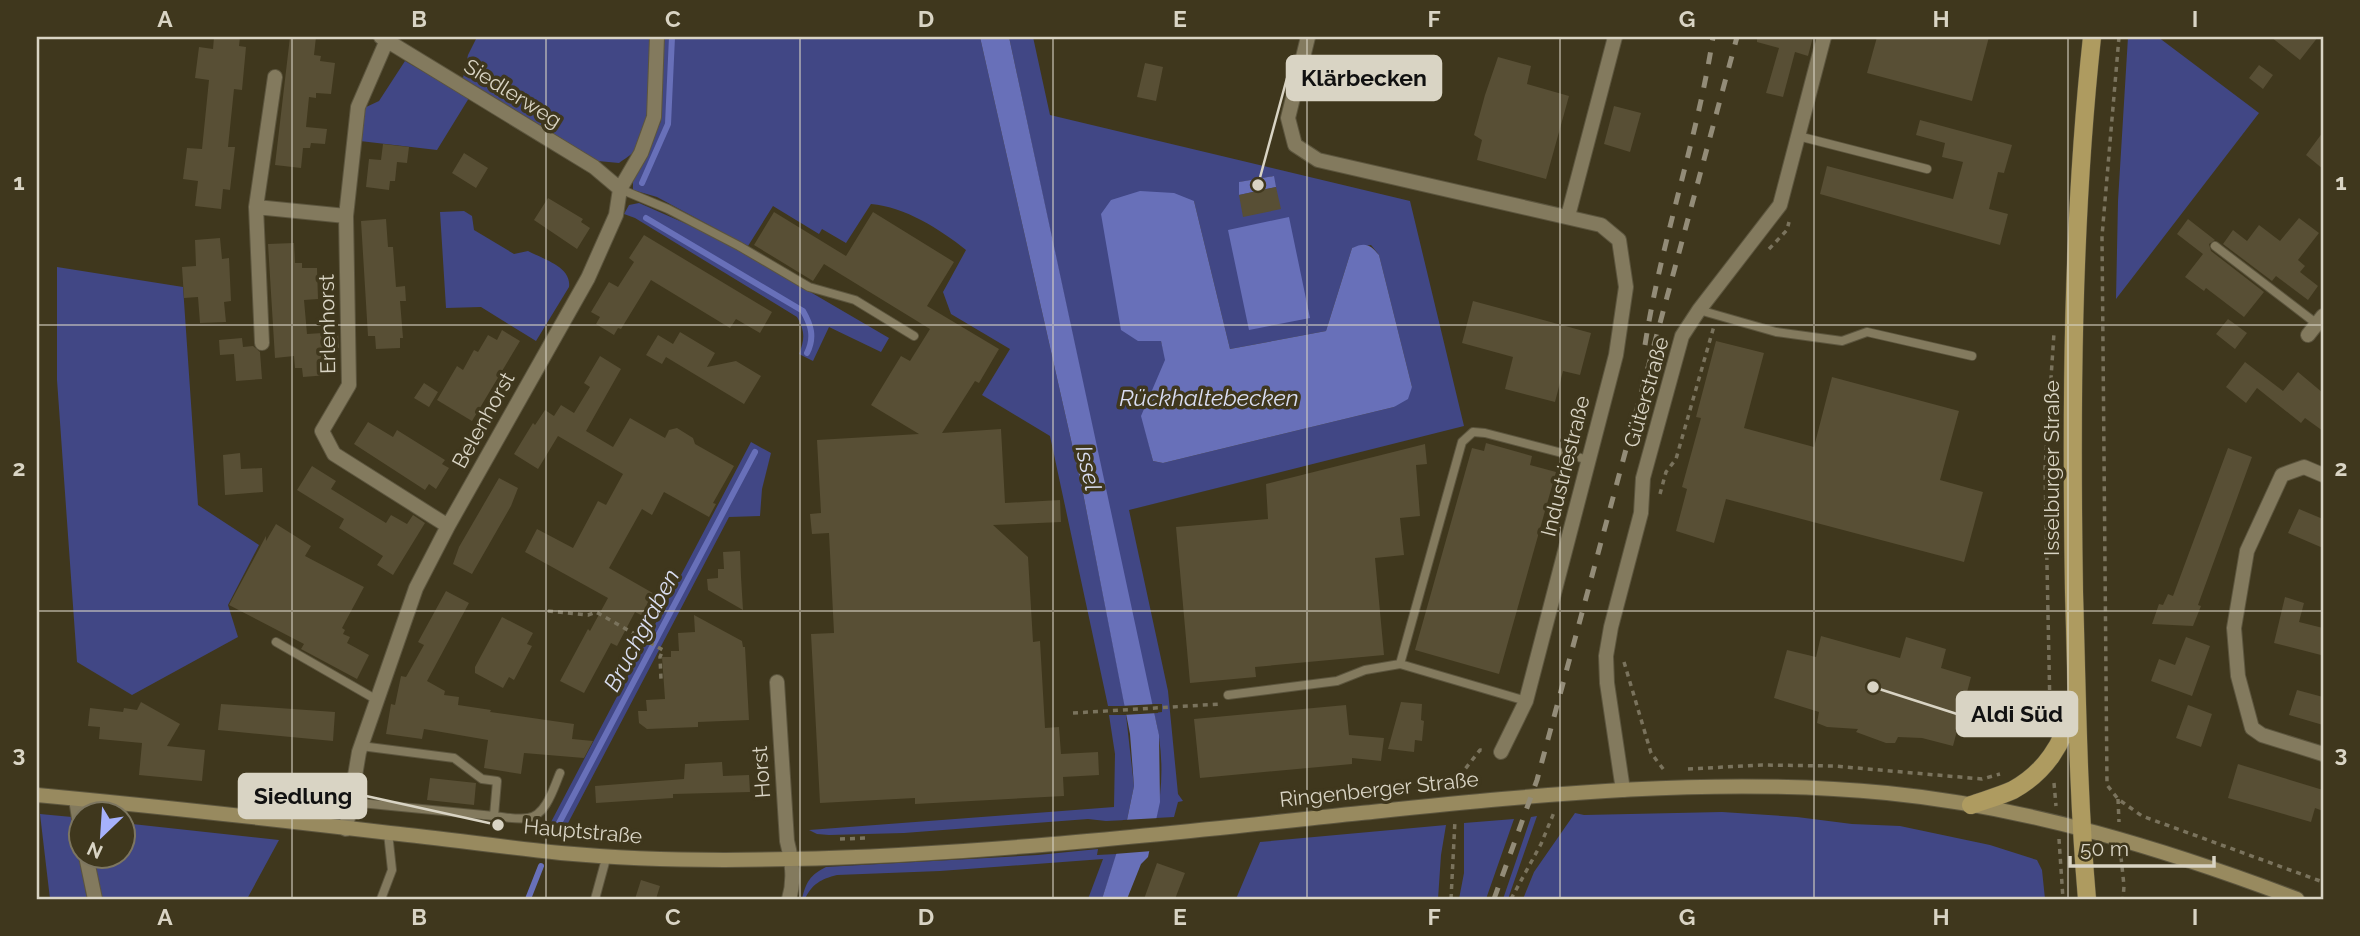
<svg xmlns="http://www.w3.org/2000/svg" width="2360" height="936" font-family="Raleway,sans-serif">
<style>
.green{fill:#414785;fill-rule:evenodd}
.water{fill:#6870b9}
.pier{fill:#3f371d}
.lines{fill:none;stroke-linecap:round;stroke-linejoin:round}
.stream{stroke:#6870b9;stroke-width:6}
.building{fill:#584f35}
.lane-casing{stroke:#5c553e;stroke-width:10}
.street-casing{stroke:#5c553e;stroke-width:16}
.secondary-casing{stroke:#5c553e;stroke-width:16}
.primary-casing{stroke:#5c553e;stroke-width:19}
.path{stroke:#7a735d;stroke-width:3.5;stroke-dasharray:5 5;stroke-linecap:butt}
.lane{stroke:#837a5e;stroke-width:8}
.street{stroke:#837a5e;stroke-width:14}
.secondary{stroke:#988a5f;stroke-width:14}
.primary{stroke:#ae9b60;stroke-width:18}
.rail{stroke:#938c78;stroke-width:5;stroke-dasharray:12 12;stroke-linecap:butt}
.grid{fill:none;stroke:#d9d4c4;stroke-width:2;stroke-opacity:0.55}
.labels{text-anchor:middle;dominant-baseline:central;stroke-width:7;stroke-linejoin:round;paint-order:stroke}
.street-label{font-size:21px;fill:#d9d4c4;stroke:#3f371d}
.water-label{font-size:23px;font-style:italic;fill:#dadef2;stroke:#3f371d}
.leader{fill:none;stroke:#d9d4c4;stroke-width:2.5}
.callout-dot{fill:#d9d4c4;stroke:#3f371d;stroke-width:2.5}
.callout{fill:#d9d4c4;stroke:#d9d4c4;stroke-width:2.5}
.callout-label{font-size:23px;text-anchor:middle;font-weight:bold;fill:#111}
.neatline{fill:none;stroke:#d9d4c4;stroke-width:2.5}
.grid-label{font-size:23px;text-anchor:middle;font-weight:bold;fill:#d9d4c4}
</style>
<rect width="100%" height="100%" fill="#3f371d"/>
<path class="green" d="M477,37H653C652,65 654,126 636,149C632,155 624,159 619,163L598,161L463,78L468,55Z
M664,37H980L1083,493L1125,706H1108L1050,436L982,395L1010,349L951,314L943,292L966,250C940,229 905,207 871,204L846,243L822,229L819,234L773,206L748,246L657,197L633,190V181L661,121Z
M1009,37H1033L1050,115L1410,201L1464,426L1129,510L1168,691L1178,794L1183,801L1178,802L1174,817L1156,818C1164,784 1163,747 1154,713L1162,712V704H1152L1149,694ZM1274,176L1239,195L1240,182ZM1194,201L1230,349L1326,331L1352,248L1371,245L1379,255L1412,387L1394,407L1163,463L1153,461L1142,416L1166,360L1161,341Z
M2128,37H2158L2259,113L2116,299L2118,201Z
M405,61L469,98L437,150L360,141L364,108L379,101Z
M639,203L716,237L889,338L881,352L829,327L813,361L799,354C805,339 805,331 797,317L635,218L624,214L629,205Z
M464,211L472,216L474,230L514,254L528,251C543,259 572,267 569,287L536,341L481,307L446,308L440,212Z
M57,267L183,287L198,505L259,545L228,605L238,637L132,695L77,662L57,380Z
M751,442L771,453L762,489L760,516L729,517L567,825L550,824Z
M1109,715H1126L1134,786L1127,820L1106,821L1088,819L904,833L829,835L817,834L809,830L1114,807L1115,754Z
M1722,812L1797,817L1852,824L1900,826L1990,845L2037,860L2042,870L2045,899H1523L1534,872L1575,813L1584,815Z
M40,814L72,817L87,899H50Z
M1537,816L1508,899H1503L1531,817Z
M1514,819L1486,899H1459L1464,873V823Z
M123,823L279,840L247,899H102L93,856H122Z
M1446,825L1441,855L1438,899H1236L1260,842Z
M1098,849L1097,855L1117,854L1102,899H1088L1103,859L940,871L837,875C821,879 812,884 805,899H802C806,882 810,875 826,867L1038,855Z"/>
<path class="water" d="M980,37H1009L1159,735L1160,802L1148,857L1141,864L1127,899H1102L1127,820L1134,786L1130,734L1083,493Z
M1274,176L1276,187L1239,195V182Z
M1140,191L1174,193L1194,201L1230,349L1326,331L1352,248C1365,242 1370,244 1379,255L1412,387L1408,399L1394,407L1163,463L1153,461L1141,416L1165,360L1161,341H1138L1121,330L1101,214L1111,200Z
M1289,217L1310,318L1249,330L1228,230Z"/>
<path class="pier" d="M1156,704L1158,713L1123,715L1121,706Z
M1159,818L1152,851L1114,854L1123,820Z"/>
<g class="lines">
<path class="stream" d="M642,183L668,124L672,37
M646,218L803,311C811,325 815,337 807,353
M558,825L755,452
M528,899L541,866"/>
</g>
<path class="building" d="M214,37H240L239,46L246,47L242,90L234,89L228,147H235L230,190L223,189L221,209L195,206L198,181L183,179L187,148L202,149L209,80L195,78L199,47L213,49Z
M290,37H316L314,55L321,56L320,61L335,63L331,94L316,93V98L309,97L306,127L327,129L325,144L311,143L310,148H303L301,168L275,165Z
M1757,37H1813L1808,56L1795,52L1783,97L1766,93L1779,48L1757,42Z
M1877,37H1989L1972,101L1867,73Z
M2271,37H2318L2300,60Z
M1498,57L1531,66L1527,84L1569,96L1546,179L1477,160L1482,140L1474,135L1485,95Z
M1145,63L1163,67L1156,101L1137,97Z
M2259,65L2273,75L2263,89L2249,78Z
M1614,106L1641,113L1630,152L1604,144Z
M1920,120L2012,145L2004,173L1998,172L1989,209L2008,214L2000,245L1820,194L1827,166L1953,199L1963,162L1942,157L1945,143L1916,135Z
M2323,132V169L2306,155Z
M383,144L409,147L407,163L397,162L395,181H390L389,190L366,187L369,159L381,160Z
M464,153L488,168L476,188L452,173Z
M1276,187L1281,209L1243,217L1239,195Z
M548,198L583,219L581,222L590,228L577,249L534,220Z
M774,212L846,256L873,212L954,262L927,306L999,349L979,383L975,381L942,433L1001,429L1005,503L1060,500L1061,522L993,525L1028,557L1033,642L1040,641L1045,728L1059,727L1061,754L1098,752L1099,775L1063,777L1064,796L915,804V798L820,803L811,634L834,633L829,533L812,534L810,514L821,513L817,440L919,434L871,405L901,356L910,361L930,329L824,264L813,281L754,245Z
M2299,218L2319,233L2298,260L2305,266L2300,272L2318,286L2308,300L2276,276L2272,281L2223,244L2233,230L2247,241L2259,225L2280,241Z
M386,219L388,247H393L396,287L405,286L406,301H400L403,338H400V348L376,349L375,336H368L361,221Z
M2188,219L2215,240L2209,244L2211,251L2264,292L2244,317L2206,288L2204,291L2185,277L2203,254L2177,234Z
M644,235L772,312L760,333L736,319L730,328L651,280L621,329L618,328L614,335L596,324L600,317L591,312L609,282L618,287L634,262L629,258Z
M220,238L222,259L229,258L231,301L224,302L226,322L200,323L198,297L184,298L182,267L196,266L195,240Z
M294,243L295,263H302V268H317L318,299L304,300L307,334L338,332L339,348L327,349L328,375L303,377L302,368H295L294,356L275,358L268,244Z
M1473,301L1591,333L1580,375L1563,371L1555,402L1505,389L1513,357L1462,343Z
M2228,319L2247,333L2235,349L2216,334Z
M502,330L520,341L472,421L437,400L457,366L463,370L474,350L478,352L488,335L497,340Z
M680,332L715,353L707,367L736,361L761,376L744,404L666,357L662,364L646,355L658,335L673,344Z
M242,338L243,347L253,346L260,352L262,379L236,381L234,354L220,355L219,340Z
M1716,341L1764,353L1744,428L1814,447L1832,377L1959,411L1940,480L1983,492L1964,562L1726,499L1714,543L1676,531L1687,489L1682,487L1701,418L1696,417Z
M600,356L621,369L586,431L613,447L630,418L665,438L669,430L677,428L693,438L695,444L734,466L713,503L716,504L709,517L664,492L652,515L642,509L609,568L658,596L647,618L635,612L617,646L611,643L584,693L560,681L588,629L590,631L608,598L525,552L537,529L573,548L598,501L606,505L623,474L558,436L538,469L514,454L533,423L535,425L545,410L554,416L561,405L574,413L590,387L584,383Z
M2245,362L2283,391L2298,372L2323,393V431L2305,418L2301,423L2257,388L2246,403L2226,387Z
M424,383L438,392L429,407L414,398Z
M368,422L393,437L397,430L445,460L442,464L449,468L436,489L429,484L425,490L354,444Z
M1486,443L1532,456L1530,465L1556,472L1499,674L1415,650L1472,448L1484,451Z
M1425,444L1427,464L1416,465L1420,516L1400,518L1404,555L1375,558L1384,655L1255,667L1256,677L1190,683L1176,527L1268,519L1266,484Z
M2228,448L2252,457L2198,605L2201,606L2193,626L2152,624L2159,604L2163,605L2168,594L2173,596Z
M240,453L241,469L262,468L263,492L225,495L223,455Z
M312,466L336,481L331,489L386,523L391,515L407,524L413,515L425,523L393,575L377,565L383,556L339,528L344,519L297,490Z
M499,478L518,488L511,506L472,574L453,564L459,547Z
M2299,509L2323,519V548L2288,533Z
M276,524L311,546L305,556L364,587L342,628L345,630L343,634L350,637L347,643L369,655L357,679L301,649L304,644L229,605L266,536V541Z
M740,551L741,577L743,610L708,590L707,579L718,578V569H724L723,552Z
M446,591L469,603L427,681L445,691L444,695L459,697L458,705L491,710L490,712L574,724L572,739L593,741L584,758L524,753L521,774L484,768L488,740L424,729L422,739L386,734L391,704L395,705L401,676L406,677L424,645L418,642Z
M2285,597L2304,603L2299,622L2323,628L2321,655L2274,643Z
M694,615L742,641L743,647H745L749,720L698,722V727L647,729L639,723L638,711H647L646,700L665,699L662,657H671V651H679L678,633L695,632Z
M502,617L533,633L527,644L532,646L514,680L509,677L503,688L475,673V667Z
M1821,636L1900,658L1906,637L1946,649L1941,668L1971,677L1953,746L1922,738L1898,737L1895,743H1886L1856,732L1858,729L1827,727L1817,723L1819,712L1774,698L1787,650L1816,657Z
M2186,637L2210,646L2192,696L2151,681L2159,659L2175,665Z
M2297,690L2323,697V725L2289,715Z
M141,702L180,724L167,746L205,750L202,781L139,775L142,743L99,739L100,727L88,726L90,708L123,712L124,708L137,710Z
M1401,702L1422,704L1421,720L1424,721L1422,741L1415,740L1414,752L1388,749Z
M221,704L335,712L333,741L218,730Z
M1346,705L1349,735L1384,738L1381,761L1352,758V764L1200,778L1194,719Z
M2188,705L2212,714L2201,747L2176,738Z
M722,762L723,776L749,775L750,792L673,794V798L596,803L595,786L684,779L685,764Z
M2238,764L2323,790V811L2315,808L2311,822L2228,798Z
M430,778L476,783L474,805L427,800Z
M1157,863L1185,873L1175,899H1144Z
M641,880L660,886L656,899H635Z"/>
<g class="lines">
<defs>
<path id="lane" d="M1798,136L1927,169
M620,189L668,209L739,246L809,287L855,300L914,336
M2215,246L2317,324
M1699,310L1776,332L1842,341L1867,332L1972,356
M276,642L377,700
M1400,664L1462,442L1473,432L1485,433L1589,460
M1228,695L1337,681L1365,670L1400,664L1526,701
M361,746L454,758L482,779L497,781L494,816C505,817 518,820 528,818C546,816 554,787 560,773
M350,802L494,816
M381,899L392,870L388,833
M595,899L607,855"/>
<path id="street" d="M381,37L594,167L620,189
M1308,37L1288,118L1295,145L1318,160L1601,225L1619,240L1626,287L1616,355L1526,701L1501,752
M387,40L358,107L346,216L349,385L322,431L334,454L448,526
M275,77L256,207L346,216
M256,207L262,343
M1568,216L1615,37
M2308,335L2323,316
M2323,475L2304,467L2282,475L2247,551L2234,628L2238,676L2252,728L2262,735L2323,754
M777,682L787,841C792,861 795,879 789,899
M1623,790L1607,683L1606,656L1611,627L1641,513L1643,478L1682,336L1699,310L1780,205L1824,37
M76,799L80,825
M346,829L359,752L416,588L448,526L588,278L616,215L620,189L641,153L654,117L657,37
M86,856L95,899"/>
<path id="secondary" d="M37,795C155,806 272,819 390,833C447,839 504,847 561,853C637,860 714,861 790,859C981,855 1172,833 1361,813C1536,795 1712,776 1887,793C2028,807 2165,849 2297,899"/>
<path id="primary" d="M1971,805C1985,800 2000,796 2013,790C2044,773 2065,743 2070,710
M2087,899C2078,797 2077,695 2074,592C2071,408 2072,221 2092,37"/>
</defs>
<use href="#lane" class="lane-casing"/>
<use href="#street" class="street-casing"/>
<use href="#secondary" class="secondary-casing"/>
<use href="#primary" class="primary-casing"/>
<path class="path" d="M2119,37L2102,236L2107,785L2118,799L2142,816L2323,882
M1769,249L1787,230L1789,222
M1660,494L1666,472L1676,459L1714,326
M548,611L588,615L596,612L663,650L660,657L661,679
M1624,662L1651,753L1664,770
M2050,710L2045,468L2054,333
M1073,713L1221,704
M1688,769L1762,765L1834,766L1982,779L2000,774
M2054,783L2056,806
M1460,787L1462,773L1480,750L1486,751
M2118,799L2119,822
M540,832L637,840
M840,839L868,838
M2059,839L2063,899
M2121,857L2124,886L2123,899
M1451,899L1455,820
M1511,899L1541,844L1555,810"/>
<use href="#lane" class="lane"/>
<use href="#street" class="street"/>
<use href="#secondary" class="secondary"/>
<use href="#primary" class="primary"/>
<path class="rail" d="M1645,345C1661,241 1697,141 1713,37
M1494,899L1537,780L1737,37"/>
</g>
<path class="grid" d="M292,37V899M546,37V899M800,37V899M1053,37V899M1307,37V899M1560,37V899M1814,37V899M2068,37V899M37,325H2323M37,611H2323"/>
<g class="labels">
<g class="street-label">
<text transform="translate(513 93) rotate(32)">Siedlerweg</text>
<text transform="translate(327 324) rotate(-91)">Erlenhorst</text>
<text transform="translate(1646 392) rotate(-74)">Güterstraße</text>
<text transform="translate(483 420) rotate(-61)">Belenhorst</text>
<text transform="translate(1565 466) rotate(-76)">Industriestraße</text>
<text transform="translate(2051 468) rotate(-90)">Isselburger Straße</text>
<text transform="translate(761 772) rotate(-94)">Horst</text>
<text transform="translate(1379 789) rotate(-6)">Ringenberger Straße</text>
<text transform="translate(583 831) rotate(5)">Hauptstraße</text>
</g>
<g class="water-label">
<text x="1209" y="397">Rückhaltebecken</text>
<text transform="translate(1089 468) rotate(77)">Issel</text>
<text transform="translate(641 630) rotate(-62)">Bruchgraben</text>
</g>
</g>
<path class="leader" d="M1258 185L1287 78M1873 687L1957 714M498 825L366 796"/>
<g class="callout-dot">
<circle cx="1258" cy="185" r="7"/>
<circle cx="1873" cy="687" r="7"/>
<circle cx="498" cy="825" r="7"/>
</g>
<g class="callout">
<rect x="1287" y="56" width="154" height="44" rx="7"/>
<rect x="1957" y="692" width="120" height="44" rx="7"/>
<rect x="239" y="774" width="127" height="44" rx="7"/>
</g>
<g class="callout-label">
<text x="1364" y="86">Klärbecken</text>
<text x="2017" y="722">Aldi Süd</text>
<text x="303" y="804">Siedlung</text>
</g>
<rect width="2360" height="936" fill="none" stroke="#3f371d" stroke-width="77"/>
<g transform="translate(102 835) rotate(205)"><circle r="33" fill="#3f371d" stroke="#7d7660" stroke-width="2"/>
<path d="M0-5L12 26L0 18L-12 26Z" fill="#a6b1fc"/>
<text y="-10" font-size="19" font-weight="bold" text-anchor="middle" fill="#d9d4c4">N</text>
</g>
<path d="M2070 856v10h144v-10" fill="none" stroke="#d9d4c4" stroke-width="3.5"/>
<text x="2080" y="856" font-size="21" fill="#d9d4c4" stroke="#3f371d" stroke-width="5" paint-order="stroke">50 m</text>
<rect x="38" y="38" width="2284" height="860" class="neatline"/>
<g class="grid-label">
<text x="165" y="27">A</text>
<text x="419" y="27">B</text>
<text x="673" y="27">C</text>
<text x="926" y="27">D</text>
<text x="1180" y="27">E</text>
<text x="1434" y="27">F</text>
<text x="1687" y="27">G</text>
<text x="1941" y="27">H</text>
<text x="2195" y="27">I</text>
<text x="19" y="190">1</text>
<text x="2341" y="190">1</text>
<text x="19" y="476">2</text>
<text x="2341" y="476">2</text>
<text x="19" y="762">3</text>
<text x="2341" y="762">3</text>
<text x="165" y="925">A</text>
<text x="419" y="925">B</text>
<text x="673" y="925">C</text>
<text x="926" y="925">D</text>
<text x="1180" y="925">E</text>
<text x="1434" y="925">F</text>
<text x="1687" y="925">G</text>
<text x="1941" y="925">H</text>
<text x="2195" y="925">I</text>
</g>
</svg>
